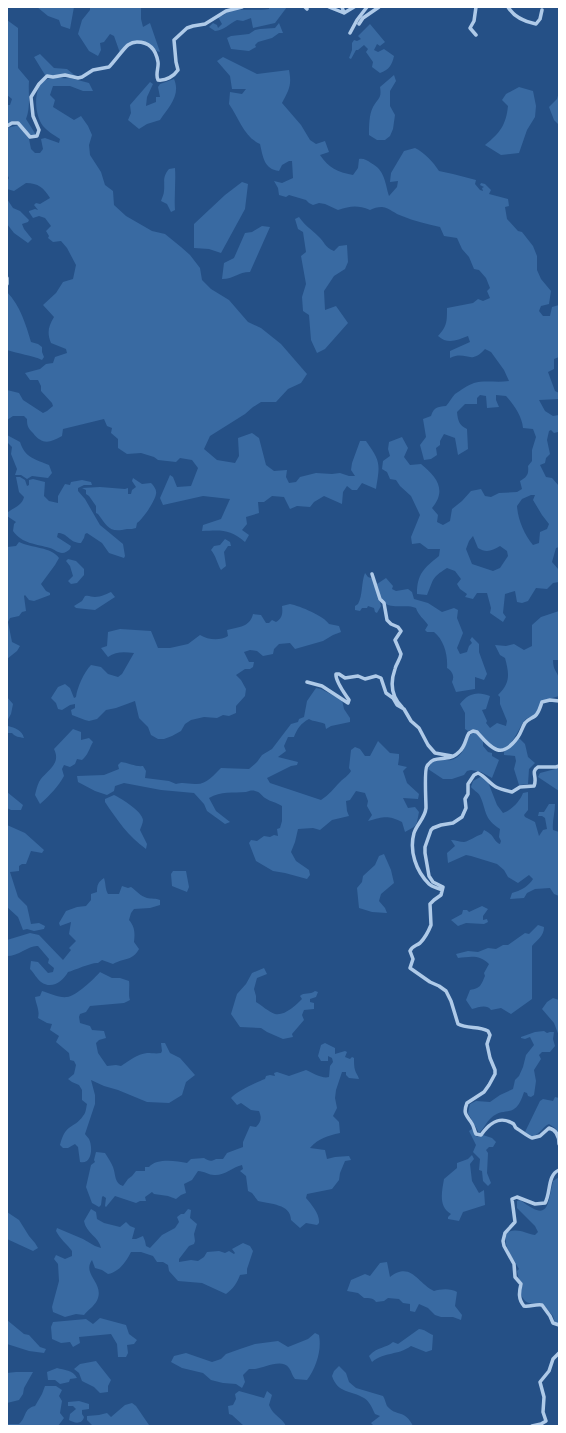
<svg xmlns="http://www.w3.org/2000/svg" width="566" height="1433" font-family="Manrope,sans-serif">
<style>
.green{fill:#396aa2;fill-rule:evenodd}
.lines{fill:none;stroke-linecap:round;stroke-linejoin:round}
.minor{stroke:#afcae8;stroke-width:3.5}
</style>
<rect width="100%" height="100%" fill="#255086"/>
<path class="green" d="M37,7H74L70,29L61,26L59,20L48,16Z
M90,7H140L141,8V19L143,27L150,23L160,52C155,51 154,47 150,45C147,43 144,42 141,42C130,41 127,44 120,53L114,36L110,34L104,42L100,43L101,50L98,56L89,51L78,34L82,20L90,10Z
M269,7H287L275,23L253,28L251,18L243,21L237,20C229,24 224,30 215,31L209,27L213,23L217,25L218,28L222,24L218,17L224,15L226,12C239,8 255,11 269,9Z
M7,20L18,28V68L29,81C28,94 31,106 26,119L36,135L29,136C23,128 19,115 7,124V105H10L12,99L7,95Z
M279,23L283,33H279L272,38L258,42L255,45L256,47L249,51L231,49L227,38L231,36L249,34L255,30L260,29L275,28Z
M370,24L385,42L380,46L377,44L374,50L378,52L384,49L394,56C392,65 389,70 380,73L372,67L373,62L366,52L368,49L364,45L358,50H356L351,59L349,58L352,50V43L354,40L357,41L361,39L358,36Z
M40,54L54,68L67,69L77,77L45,75L34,57Z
M223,57L257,74L289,70C292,85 289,90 282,103L301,125L310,140L316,144L325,141L329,152L320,155C329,168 337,172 353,175L358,168L359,159C363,158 367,160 371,163C385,170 385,183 389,196L397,187L398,181L390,182L391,173L404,151L415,148C424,152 434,163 439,171L453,174L476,180L475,184L480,190L483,191L482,188L484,187L480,185L481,183L485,184L491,190L489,194L508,199L509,206L505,207L507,219L518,231L522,232L533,246L537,256V270L541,279L551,291L549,304L541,306L539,311L543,316H550L552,307L559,305V357L554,359V369L548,372L555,391L559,393V399L539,400L545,411L553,416L559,415V420L558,421V432L554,433L551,430L549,431L547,440L550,454L546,458L545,463L540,465L546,477L552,478L559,486V547L556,548L552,562L559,570V582L553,583L547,589L536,588L528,601L522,603L517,602L515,591L505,594L503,613L506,617L503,622L490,613L491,608L487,593H477L473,599L465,597L467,594L460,589L457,584L461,579L455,571L447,568C431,578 434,579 427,595L417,594C417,574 424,568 439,556L440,549H428L420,543L412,544L411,537L420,515L411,496L400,486L396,480L390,479L387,472L382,469L383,461L390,456L388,449L389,442L402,437L408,448L404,457L410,465L421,464C437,477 447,490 432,508L438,515L437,522L443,525L450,521L452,509L462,501L471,491L481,489L485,496L491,497L499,493L517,492L522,489L520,481C527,477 529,474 528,466L532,461V450L536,437L533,429L523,428C522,416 514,405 506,396L496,395V400L499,407L487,408L486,396L480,395L477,398V404H465L457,412C458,421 459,425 467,429L468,449L458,455L455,438L444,434L440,441V445L436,448L437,455L431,459L424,460L420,445L426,437L423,419L431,416C434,407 437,407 446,406C449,403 452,397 455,394C461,390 468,385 474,383C484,380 498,383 509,381L504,370L491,352L485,349C470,366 467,350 450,358V351L470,342L468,336C457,340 448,345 438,336C447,326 447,322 447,308L473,303L478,299L483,301L490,298L487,291L490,288L486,278L479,270L474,269L469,257L462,249L457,238L444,236L440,227C427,224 414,221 402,216C395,214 390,208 382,207C377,207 374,208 370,210C357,205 351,206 338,210L325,204L319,203L313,205L309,203L306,200L289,195L286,197L279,195L278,188L274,181L282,183L293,178L292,161H289L282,165L279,171C264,169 263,157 260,144C244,137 239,118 229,104L230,92L242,94L246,89H232L230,76L217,61ZM531,495H535L533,500L542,515L549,524L547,529L540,532L539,543L533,545C524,534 518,520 517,506L522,499ZM473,536L478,548C486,553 492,551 500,546L507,551L508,556L500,568L493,571L472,564L466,549L469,541Z
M394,75L396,81L390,91V106L395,115L393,129L390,136L385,140H377L369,135C369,127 369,114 373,107C378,98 382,99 380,87Z
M70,78L89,83L93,91H83L70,86H53L50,95L55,100L53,107L74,120L81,116L88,126L92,135L89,145L90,155L101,172L105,185L113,191L114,205L126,216L152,231L165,234L181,247L190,255L200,268L202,280L211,289L229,300L248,322L261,328L281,344L307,374L301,383L288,389L276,402H261L253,407L245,414L210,436L204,449L217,460L235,463L239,456L238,438L252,433L259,438L266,465L274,471L287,470L286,477L289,483L296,482L300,477L316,473L332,474L340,473L349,476H355L351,470L352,463L360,441H366C381,462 380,464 376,489L362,483L357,490H352L347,486L343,492L342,504L324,496L314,502L310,507L297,506L290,509L284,497L272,496L264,502H258L259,513L246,517L247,524L242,530L249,535L245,542C230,529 222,530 202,531L203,525L221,519L230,499L203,496L163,505L160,498L170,475L173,477L177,487L191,486L198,468L192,460L180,458L176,462L158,460L154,457L141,453L127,454L118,448V439L111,433L112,428L107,426L104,419L63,429L62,436C50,443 42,445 33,433C28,428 27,426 27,419L24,416H13L7,420V390L19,393L23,400L43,413L47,411L53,406L52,403L41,391V386L38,380H30L25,373L40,369L46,364L53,363L55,357L67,353L66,349L51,343C47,333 48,327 54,317L43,305L56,293L63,282L73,279L76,265L67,248L61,241L53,242L48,238L49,236L46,231L51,226L45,218L39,216L33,218L29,212V211L35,209L38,210L34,205L36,203L40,204L50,198C44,188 38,183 26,183L14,191L7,189V181L9,178L7,174V128L19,125L29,139L31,149L35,153H40L43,149L41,139L45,138L59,143L60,139C54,135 47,131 43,126C34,115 32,84 48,79C54,77 63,79 70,78Z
M174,79C181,95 169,107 160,120L147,124L139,129L128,120L131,113L130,105L150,82L153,84L147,97L146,106L156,102V97H160L158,87L160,84Z
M519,87L533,91L536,106L535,117L527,130L519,153L501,155L485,145C500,133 506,125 508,106L502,100L506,94Z
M559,92V124H558L554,120L549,107L557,99Z
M175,168C176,182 174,196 175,210L171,212L167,204L161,201C162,198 164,194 164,191C165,182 162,177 169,169Z
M242,182L248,184L245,209L221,253L209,249L194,248V224L225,195Z
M7,199L13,208L20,211L29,220L28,222L22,224L24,229L32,239L28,243L14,233L7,224Z
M299,217C306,227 310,228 318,236C325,242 324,247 334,251L339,246L347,245L348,262L345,269L334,276L324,291L325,310L336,306L348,323L325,349L317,353L311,340L309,315L303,311L302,297L306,284L301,256L306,252L303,232L298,229L295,219Z
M262,226L270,227L250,272C238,272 234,279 222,279L224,263L234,258L245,233L252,232Z
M7,292C20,305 26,325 31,342L38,344L42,347V352L44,357L42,360C32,355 18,354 7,350Z
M7,435L20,442C25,458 35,459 49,465L52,473L48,478L32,476L27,479L21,475H15L17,469L11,454L12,447L7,442Z
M16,477H20L25,480L27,486L29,485V480L33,479L45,482L44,496L49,501L58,503V496L65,484L70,485L71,482L82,480L91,482L92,485H84L78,488V491L85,499L100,525L123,544L125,556L124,558L109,553L102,543L87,533L85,534L84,538L81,543C69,543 68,533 58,533L57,537L71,546L70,549C68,551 65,553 62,553C58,553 54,549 50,548C37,544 22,544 13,531L14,524L16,522L7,516V513C14,507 22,506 24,497L19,492Z
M133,478L142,484L151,483C154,486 157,490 156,494C155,501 143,519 137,523L136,528C133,529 131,529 127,529C109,533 108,527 98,514L96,513V506L89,496L86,494V490L82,488L100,487L125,489L128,488V494H131L132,490L136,487L132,481Z
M225,539L230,542L231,546H228L224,552L226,566L221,570C217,563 216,556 211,550L214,546L220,545Z
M19,542C31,548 52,547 59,558L55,565L41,584L46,591L50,593V595L34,601L29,600L25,595L24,596L26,611L22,612L19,616L10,618L8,622L12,642L20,646L17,651L7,659V547L16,546Z
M68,559L76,561L84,569V575L77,583L71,584L68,581L73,576L70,566L66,561Z
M365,573L368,577L374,579L376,584L381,606L377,613L375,612L374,608L368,606L367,608H362L360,611L355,610V606L358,604C363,595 361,583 365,573Z
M386,578L393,586L392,589L396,591L408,589L412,592L414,599L428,603L442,612L454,608L458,610L457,618L463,633L457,648L460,654L467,652L469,646L472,643L470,640L472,637L479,644V652L487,674L484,680L475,677V689L456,692L452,682C455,676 452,671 447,668C448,655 444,640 434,632H427L425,630L428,625C424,619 418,615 416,608C406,603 389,611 382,600C379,596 379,589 377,584Z
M111,592L115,597L95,610L76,608L74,606L82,601L85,596C89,595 91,597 95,597C101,597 106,594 111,592Z
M290,604C300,606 324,616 329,624L339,626L341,632L333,635L323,641L295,649L290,643L279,644L274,649L273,654L263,656L257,651L250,650L244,652L249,662H254L253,667L250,669H245L236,675L241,680L246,689L245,696L236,706V713L229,716L223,715L217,718L204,717L191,720L185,724L181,731L172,736L164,739H158L151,735L148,727L139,718L135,701L116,708L106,710L97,719L89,721L85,720L72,715L71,710L75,708V704L70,705L62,710L58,709L56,703L51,698L58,687L65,684L70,688L74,698L76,697C77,688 84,672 91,665L101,667L108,674L118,677L122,674L134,653C125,652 116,651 108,657L101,648L107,646L108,632L120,629L151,631L158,648H170L188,644L200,635C208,640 220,641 228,636L227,630C239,627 250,627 253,614L261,615L266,623H269L272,620L276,622C282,618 283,614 282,606Z
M559,611V660H553C553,671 557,670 559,679C560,684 559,691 559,696L542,701C540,705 539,710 537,713C534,716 529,717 526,719C517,728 512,755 494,748C485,744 483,732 470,730L468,731L465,729V713L460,704C468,693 478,691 490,696L486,709L482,710L487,721L486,723L490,728L497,723L506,726L507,721L500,704V697L498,695C511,683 509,673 505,658L500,655L495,645L506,646L514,644L524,650L532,646V625L541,617Z
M316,688L321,689L342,700L344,709L350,718V722L331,726L326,729L325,724C319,721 314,722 309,719C301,723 297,729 294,737H288L284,746L286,751L278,757L298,762L297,765L291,766L267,778L270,783L321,800C330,794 333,789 340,782C344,778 348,776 351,771L349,768L351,750L355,747L360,749L365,756H370L378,741L390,753L399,754V758L398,765L407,767L403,771L407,783L419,794L418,799L403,798L408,808L415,807L419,812C416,827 418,825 405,832L402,822C387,815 384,817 368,821L372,815L367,806L368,801L365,793L356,791L350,800L346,801L347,811L349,816L332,820L320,830L313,828L298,829L295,842L291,852L296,861L309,870L310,875L307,879L285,873L273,871L256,861L249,843L251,840L257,841L264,836L270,837L274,835L278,836L277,829L280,828L282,821V806C276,802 271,802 265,798C261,795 260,792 255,791C252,790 249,791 246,792C233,793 221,791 209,798L216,811L230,822L225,824L207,811L204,804L194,793L161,790L124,783L115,786L114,791L107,795L95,791L78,782L77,776L104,775L119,769L118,765L121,762C129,763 136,767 143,766L146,771L145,778L169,781L176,784C184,782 187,784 195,784C206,785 214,775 221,768L249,769L257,762L262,755L272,749L291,724L298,722L299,719L304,717L307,701Z
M7,697L13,704L11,714L7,721L8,726C15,728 22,730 24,738C19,737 15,737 12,733H7Z
M73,729L81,732V740L89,738L93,742C89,749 88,755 82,760L77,759L75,764L70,767L64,765L62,769L64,776C58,787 50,795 40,804L35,795C36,791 37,786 39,782C45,771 62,765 54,749Z
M472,733H476L483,741V746L488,752L492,753V756L499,760L492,778L481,772L471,770L467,771L464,775L452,779H443L428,769L432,762C434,761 438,759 441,759C445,759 447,761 451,760C466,756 464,742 472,733Z
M518,739H520L525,744L528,757L535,763L529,769L528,784L519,785L514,769L516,761L515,756L504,755V752Z
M559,768V791L538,777L540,773Z
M482,776L488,782L497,805L503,813C512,810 520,801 523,793L528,792V810L524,815L525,817L535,822L539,836L543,830L547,829L545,818L542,816H538L539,812H544L549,804H555C555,813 552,821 553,830L559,832V896L554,894L550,888L535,889L527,893L524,898L510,899L512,893C520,891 529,886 533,879L529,875L518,883L508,877L504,870L497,864L471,856L466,855L448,863L447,853L455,846L451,840C455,840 460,842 464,842C470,841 475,836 482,834L484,830C495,835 493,841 500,844L501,841L499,837L500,829C483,818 487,811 480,796C478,792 473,790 471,787L473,781Z
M7,792L23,805L21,810H11L7,808Z
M114,795C122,799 142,811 143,820C143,823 141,827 140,830L147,844L146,849C128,836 117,820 105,802V799Z
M7,825L25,833L44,850L42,853L31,851L26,864H22L19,866V871L10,872L18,897L27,906L31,924L39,923L45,926L44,929L34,931L27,929L23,930L18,917L7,907Z
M384,854L391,870L394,883L381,894L379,901L385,908L387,913L372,912L359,908L357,888L362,882L363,876L375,865L379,856Z
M173,871H186L189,887L187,892L172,886L171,874Z
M104,878C106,884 105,889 108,894H119L122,886L128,888L131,887C137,891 140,896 147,898C151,899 156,898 160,900V905L150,908L134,909L131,913L129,920C135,927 135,933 134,942L139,949C133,961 123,958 113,964L102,960L98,963C92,962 75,970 68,972C63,981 52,990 41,982C37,979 34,973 30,969L31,961L38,962L48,973L53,972L54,968L48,963L49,959L38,946C29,945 19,956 7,956V940L30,933L39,935L63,960L71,950L69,948L76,941L69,934L71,922L60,926L59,923L66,911L77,907L86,906L91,900V894L97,892C97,885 98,882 104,878Z
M482,906L488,909L483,916V920L487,919L488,922L484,924L466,923L458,926L451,920L462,914L463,910H467L469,912Z
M538,925L544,927C544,936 537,940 532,946V999L511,1014L501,1008L491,1010C487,1004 479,1007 472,1009L466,1000L470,990C481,988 481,985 485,976L484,973L489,964C479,954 470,957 458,958L456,954L468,951L478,952L488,948L496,949L503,945H508L525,933L529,934Z
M264,968L267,974L257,978L254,989L256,996V1002C261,1005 269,1012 275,1014C285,1016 296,1005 302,999L300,996C304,992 310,995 315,991L318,992L316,997L310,999V1002L314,1003V1009L304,1010L302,1015L304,1020L292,1034L293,1037L283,1039L267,1032L261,1028L240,1027L231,1014L237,994L246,984L252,973Z
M100,972L112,978H120L129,981C130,987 128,995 130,1000L124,1003L90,1006L86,1012L80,1014L79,1017L80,1023L90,1026L92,1030L104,1031L106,1038L99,1040L96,1043L98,1053L107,1066L116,1065L121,1066C129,1061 137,1054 147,1053C152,1053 156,1054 161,1053L162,1051L161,1043H165L170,1053L180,1058L195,1075L186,1082L182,1095L169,1103L147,1102L118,1090L104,1086L91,1080L95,1095V1104L85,1134C86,1136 88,1137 89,1139C93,1147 92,1165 80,1162L78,1147L75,1144L68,1148H63L60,1145C66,1122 73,1130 83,1116C86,1113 86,1108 87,1104L82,1100V1090L79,1085L72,1082L68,1079L74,1074L76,1065L74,1061L70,1060L69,1053L56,1042L59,1036L50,1030L52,1024L47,1023L38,1018C40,1010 36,1005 35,997L40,996L42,991C49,993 59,998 67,997C76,996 94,979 100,972Z
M553,998L559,1000V1036L554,1023L542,1009L547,1002Z
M544,1031L547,1033L550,1032H554L553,1039L555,1046L550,1052H542L539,1055L541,1059L534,1070L536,1081L534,1095L531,1097L528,1096L527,1093L524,1092C515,1121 505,1105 491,1118C486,1122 484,1129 479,1133L468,1113L470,1104L476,1101L490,1102L500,1095L513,1089L515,1080L519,1076L523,1067L526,1055L534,1045L530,1037L525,1039L521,1038V1037L535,1032Z
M325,1043L335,1048V1054L345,1051L347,1052L345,1057L350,1059L352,1057L354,1058C354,1062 354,1067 355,1070C356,1074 358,1075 359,1079L349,1078L346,1075V1072H342L336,1090L335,1098L337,1108L333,1116L339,1122L340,1133C327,1136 319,1138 310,1148L325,1150L327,1159L335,1157L349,1156L351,1160L345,1161L340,1173L339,1180L332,1189L307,1194L306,1198C311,1204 320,1214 319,1223L317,1225L306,1223L300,1228L291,1220C291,1204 270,1204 258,1201L252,1193L248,1191L246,1176L240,1171L243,1169L242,1165C233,1167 224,1176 214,1175C209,1175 204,1171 198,1171L192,1180L184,1184L186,1193L181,1195L176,1199L168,1196L154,1194L152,1192L145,1197L146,1201H140L136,1203L115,1196L106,1207L105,1206L106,1198L103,1196L102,1197L101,1205L99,1207L92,1203L86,1187L91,1165L95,1162L94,1160L96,1152L105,1153C108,1158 111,1162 113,1167C116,1175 114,1183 123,1186L128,1179L132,1176L136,1171H145V1167H149C157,1158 176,1161 187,1163L191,1159L204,1158C209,1161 211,1162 216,1159H223L227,1153L243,1147V1142L250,1126L256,1127C261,1122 262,1118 259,1111L251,1110L241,1103L237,1105L231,1098C236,1092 257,1082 265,1079L266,1076L270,1075L275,1076L274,1073L277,1072L289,1076L306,1070C313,1073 322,1079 329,1077L330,1066L333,1062L332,1058L328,1056V1061H321L318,1056L321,1045Z
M555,1097L559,1098V1134L555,1128L549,1124C542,1127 540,1135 531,1137L525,1132L540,1101L543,1099L553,1101Z
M472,1129L477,1137L483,1135L492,1138L496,1142L493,1147H489L486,1150L488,1153L487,1173L491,1183L488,1186L483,1181L482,1171L479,1170L480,1159L473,1152L476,1145L469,1131Z
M472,1155L474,1159L470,1164L472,1181L479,1193L484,1190L485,1205L463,1212L459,1221L448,1219V1217L451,1214C438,1207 442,1191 444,1179L457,1168V1163L468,1159Z
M559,1177V1324L555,1323L553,1316L542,1303C529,1304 526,1305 520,1293L523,1284L519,1280L517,1271L519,1269C514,1259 500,1243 508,1232C519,1228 524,1233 535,1235L538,1232L535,1226L517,1208V1201L520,1200C549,1222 547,1207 553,1181Z
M91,1209L96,1212L97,1219L104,1223L120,1227L126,1222L130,1226L135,1228L132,1239H136L143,1236L145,1241L146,1246L150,1248L162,1235L175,1228L179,1222L177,1217L181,1214H184L188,1209L191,1210L190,1218L197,1224L194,1234L195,1241L194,1244L189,1246L179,1259V1262L191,1260L198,1261L204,1257L207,1252L219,1251L225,1253L229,1251L234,1254L235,1253L232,1249L243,1243L250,1246L253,1251L247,1269V1274L240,1275C237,1283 233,1289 226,1294L202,1283L178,1281L169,1271L168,1265L163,1262H157L153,1256L141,1252H131C126,1262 119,1272 108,1274L102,1270L95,1268L92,1260C82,1274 103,1282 98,1298C96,1305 89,1309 84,1315L76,1314L65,1317L53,1312L52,1307L59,1281L58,1264L54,1259L56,1255L65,1259L72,1256V1251C67,1244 60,1239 56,1231L57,1228L83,1239L95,1246L101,1248C99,1237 86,1233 84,1221Z
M7,1212L19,1220L29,1236L35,1243L38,1248L33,1251L7,1239Z
M387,1262L390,1277C411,1261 417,1283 434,1291C440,1289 451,1288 457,1292L455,1306L462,1315L461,1320L453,1317H441L435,1315L428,1308L419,1304L415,1312L410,1311V1304L403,1303L399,1299L388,1298L384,1301L376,1302C374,1298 369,1298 364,1298L358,1293L347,1291L351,1280L365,1274L370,1276L380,1263Z
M100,1318L126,1325L129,1334L137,1340L134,1344L127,1345L128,1353L126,1357H118L117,1344L111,1334L79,1337L80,1343L73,1347L70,1342L61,1343L52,1339L51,1327L53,1322L86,1319L93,1324Z
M7,1320L24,1334L29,1335L40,1347L46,1349L44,1353L29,1351L7,1344Z
M419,1329C424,1329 428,1333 433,1335L432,1350L426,1352L411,1346C397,1356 386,1351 372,1362L369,1356C378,1346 385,1349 393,1342L398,1344Z
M315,1333L319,1335C322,1350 316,1368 307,1380L295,1379C292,1376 292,1372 289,1368C282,1358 264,1368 255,1369C253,1369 251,1369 249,1369L243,1375L245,1382L242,1388L236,1384L223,1383L211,1380L203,1373L182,1368L171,1362L174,1356L186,1353L212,1362L221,1359L226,1354L240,1349L255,1344L278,1341L288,1347L308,1339Z
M96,1361L111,1380L108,1386V1392L100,1393L94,1387L82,1381L79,1373L74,1369L80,1364Z
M339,1366L346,1373L349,1382L356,1388L383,1396C385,1399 386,1404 387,1406C396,1417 405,1409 413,1426H374L371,1423L380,1416L375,1414C372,1408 370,1402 364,1398C351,1390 338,1394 332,1376L334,1371Z
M57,1368C64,1370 73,1370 77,1378L70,1379L69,1382L60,1384L55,1380H48L47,1372Z
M16,1372H33L24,1388L23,1394L19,1400L7,1403V1373Z
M45,1386H56L62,1390L59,1396L62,1401L60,1413L64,1418L58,1426H7V1424H19C27,1417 23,1409 35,1406L42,1394Z
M239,1391L264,1398L267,1391L272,1395L269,1405C274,1417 281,1416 286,1426H244L232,1415L229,1414L228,1406L233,1405L236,1399L235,1394Z
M79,1401L89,1404V1409L82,1410V1414L84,1417C82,1425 74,1423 69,1420L70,1414L76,1409L73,1406H68V1402Z
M132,1403L136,1406L149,1425L147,1426H93L87,1420V1416L99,1415L107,1413L111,1417L125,1405Z"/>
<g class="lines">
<path class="minor" d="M305,7L307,9
M329,7L344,13L354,7
M342,7L344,13
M508,7C514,17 526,22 536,24L540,19L542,10
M359,24L363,18L379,7
M350,33L357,20L367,7
M476,35L470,28L474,21L476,7
M7,126L12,123H18L30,137L37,136L39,130L33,116L31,97L39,84L47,76L53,77L65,75L78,78L82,77L93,70L109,67C114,62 124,48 128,45C131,43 134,42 137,42C150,42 156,50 158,62C159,68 155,74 158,80C166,81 174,76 178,70L176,62L174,40L187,28L193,26L205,24L226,11L242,7
M7,278V284
M372,574L380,599L384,603L387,620L391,624L398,627L401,631L395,640L401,654C400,660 396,664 395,669C390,683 391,696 402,707
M307,682L322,686L348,703L349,700C345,694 335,681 336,674H339L345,678L358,676L365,679L376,676L381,678L386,693L393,698L397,705L404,709L411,721L419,728L428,745L435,753L452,756
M559,766L556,767H538C530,772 538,777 534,786L520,787L512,792C508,791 498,788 496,787C489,783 485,776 478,773L474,775L468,784V794L465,799L466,808L462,817L453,823L441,825L433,828L431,830L425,847V853L429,876L433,882L443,887L441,895L434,900L430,904L431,925C429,930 424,939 420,943C416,946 412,946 410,951L413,959L410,968L430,982L439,986L446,991L451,1001L458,1024C467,1029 479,1026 488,1031L490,1035L487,1044L490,1058L495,1070V1074L489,1085L484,1092L467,1103C463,1113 466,1115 471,1122C474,1126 474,1130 476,1134L481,1135C488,1125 498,1115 512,1123C515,1124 514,1126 516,1128C518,1129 530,1138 532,1138L540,1136L549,1128C557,1130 559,1137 559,1144
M442,890C438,888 432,887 429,884C416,871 409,851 414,833C417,824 425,818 426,808C426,800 424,770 427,766C432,758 438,759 446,758C451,758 456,755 459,752C466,746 465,739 469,733L473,731L477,732C491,748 501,761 518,737C521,733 522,728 525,723C528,719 531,719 535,716C539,713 540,707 542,702L550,700L559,701
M559,1170C547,1175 551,1193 545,1203L535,1204L517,1197L512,1199L515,1222L505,1233L503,1241L504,1246L514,1264L515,1277L521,1284C519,1292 518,1299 524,1306C530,1307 535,1304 542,1305L550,1316L553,1323L559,1325
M532,1426L541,1424L546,1421L543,1412L544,1397L540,1382L549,1371L553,1359L559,1353"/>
</g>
<rect width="566" height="1433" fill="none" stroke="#ffffff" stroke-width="16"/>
</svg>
